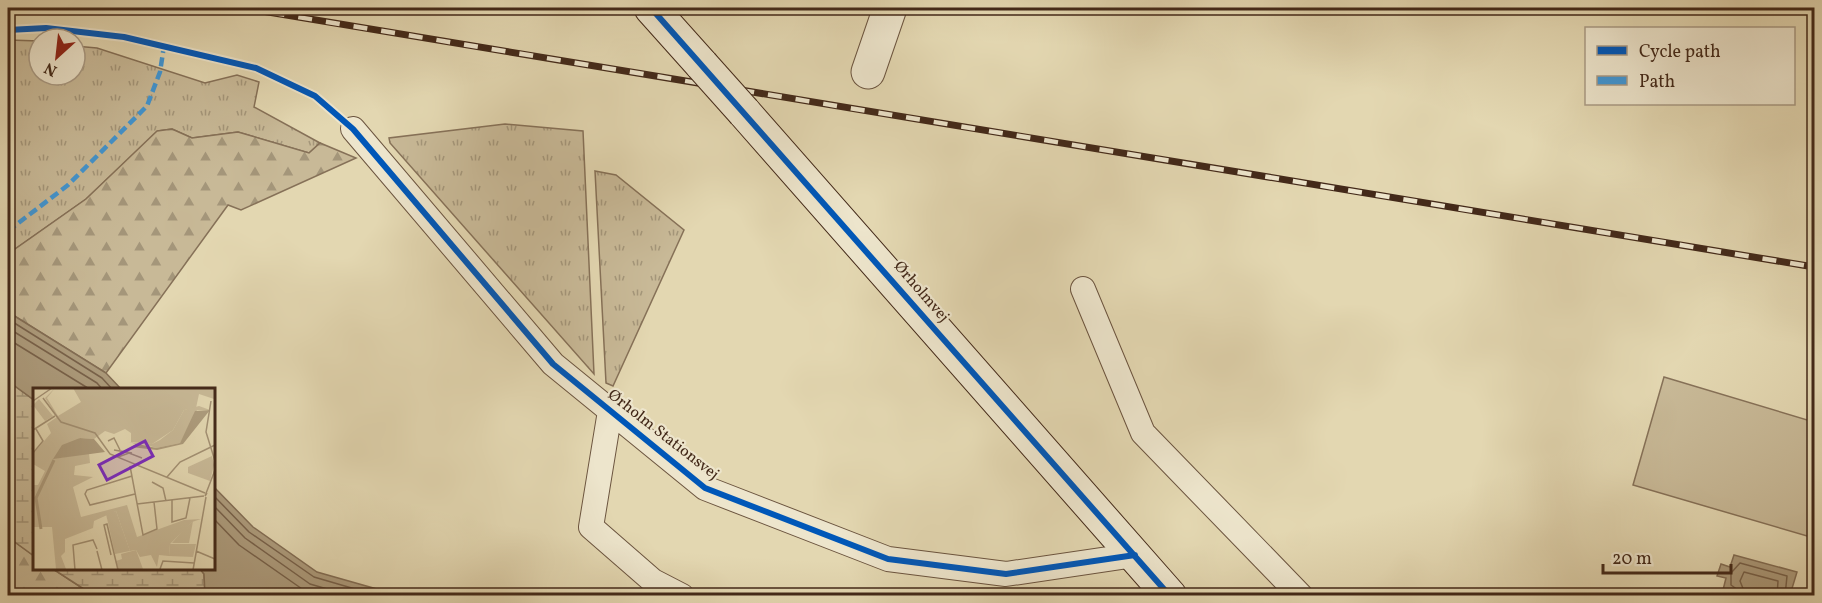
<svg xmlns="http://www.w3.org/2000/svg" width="1822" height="603" font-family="Vollkorn,serif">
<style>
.grass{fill:url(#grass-tufts);stroke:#867158;stroke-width:1.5}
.forest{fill:url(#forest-firs);stroke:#867158;stroke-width:1.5}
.wetland{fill:url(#wetland-marsh);stroke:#867158;stroke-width:1.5}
.pitch{fill:#c8b997;stroke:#867158;stroke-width:1.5}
.water{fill:#ad9c7d;stroke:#836e55;stroke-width:1.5}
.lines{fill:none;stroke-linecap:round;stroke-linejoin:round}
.shore{stroke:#78624b;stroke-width:1.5}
.lane-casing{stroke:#6b543f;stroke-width:26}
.street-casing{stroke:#6b543f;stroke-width:35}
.secondary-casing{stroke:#432919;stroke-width:35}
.lane{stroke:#ede5cc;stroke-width:24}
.street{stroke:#ede5cc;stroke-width:33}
.secondary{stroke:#ede5cc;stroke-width:33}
.rail-casing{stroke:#432919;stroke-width:7}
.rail{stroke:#ede5cc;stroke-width:4.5;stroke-dasharray:14;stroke-linecap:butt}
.secondary-bridge-casing{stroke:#432919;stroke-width:35;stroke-linecap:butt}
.secondary-bridge{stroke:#ede5cc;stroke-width:33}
.quiet{stroke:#4096d4;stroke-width:4.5;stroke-dasharray:9 4.5;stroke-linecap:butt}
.cycleway-casing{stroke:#ede5cc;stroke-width:10}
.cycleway{stroke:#0057b8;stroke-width:6}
.labels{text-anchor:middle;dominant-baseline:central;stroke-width:4.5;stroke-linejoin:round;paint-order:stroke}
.street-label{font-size:16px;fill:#432919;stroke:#ede5cc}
.inset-river{fill:none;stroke:#ad9c7d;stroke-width:3}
.inset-road{fill:none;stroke:#a39174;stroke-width:1.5}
.view{fill:#7b2cbf;fill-opacity:0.15;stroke:#7b2cbf;stroke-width:3}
.inset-edge{fill:none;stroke:#432919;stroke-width:3}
</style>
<defs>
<pattern id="grass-tufts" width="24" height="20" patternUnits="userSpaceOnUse" patternTransform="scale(1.5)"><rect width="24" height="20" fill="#c8b997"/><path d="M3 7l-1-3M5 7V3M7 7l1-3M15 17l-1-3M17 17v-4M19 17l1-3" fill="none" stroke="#a4967a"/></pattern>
<pattern id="forest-firs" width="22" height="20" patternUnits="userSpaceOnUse" patternTransform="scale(1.5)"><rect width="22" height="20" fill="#c8b997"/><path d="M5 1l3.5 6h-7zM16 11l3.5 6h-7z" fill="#a4967a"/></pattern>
<pattern id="wetland-marsh" width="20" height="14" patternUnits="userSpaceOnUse" patternTransform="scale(1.5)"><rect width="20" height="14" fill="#c8b997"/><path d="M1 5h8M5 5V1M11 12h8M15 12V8" fill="none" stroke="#a4967a"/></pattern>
</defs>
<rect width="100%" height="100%" fill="#e3d7b1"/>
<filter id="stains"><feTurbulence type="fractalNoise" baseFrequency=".00333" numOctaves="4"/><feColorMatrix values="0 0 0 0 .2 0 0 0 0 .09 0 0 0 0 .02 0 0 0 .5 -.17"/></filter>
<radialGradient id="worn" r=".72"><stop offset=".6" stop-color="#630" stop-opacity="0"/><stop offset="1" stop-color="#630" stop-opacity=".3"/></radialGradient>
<path class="grass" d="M8,40L39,41V75H75V46L97,48L205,83L237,75L259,82L254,107L320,143L309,153L238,132L192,138L172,129L158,131L86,199L8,254Z
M505,124L583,131L594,374L390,143L389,138Z
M595,171L616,175L684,230L613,386L606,383Z"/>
<path class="forest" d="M172,129L192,138L238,132L309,153L320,143L356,158L241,210L228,205L106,373L8,312V254L86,199L157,131Z
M8,537L34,556V568L53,569L93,595H8Z"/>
<path class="wetland" d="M8,381L34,400V556L8,537Z
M53,569H200L204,574L205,595H93Z"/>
<path class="pitch" d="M1664,377L1814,422V538L1633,485Z"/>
<path class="water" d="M8,312L106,373L122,390H34V400L8,381Z
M213,486L253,527L317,572L398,595H205L204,574L200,569L213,568Z
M1734,555L1797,572L1790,595H1742L1723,590L1726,578L1717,576L1721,564L1730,567Z"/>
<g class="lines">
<path class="shore" d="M8,319L102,378L113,390
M8,328L97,383L103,390
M8,339L91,390
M213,495L249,532L314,577L379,596
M213,505L245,538L310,584L351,596
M213,518L239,545L305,591L316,596
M1739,596L1738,590L1731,585V573L1740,563L1787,576L1785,596
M1746,596L1740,581L1744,572L1778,581L1777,596"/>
<defs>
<path id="lane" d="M353,129L553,364L705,488L888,559L1006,574L1135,555
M1083,289L1143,433L1301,596
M610,411L591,527L653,581L682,596"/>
<path id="street" d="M868,72L890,8"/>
<path id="secondary" d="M651,8L702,65
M744,112L1170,596"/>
</defs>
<use href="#lane" class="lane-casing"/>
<use href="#street" class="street-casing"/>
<use href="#secondary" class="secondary-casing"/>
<use href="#lane" class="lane"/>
<use href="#street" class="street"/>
<use href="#secondary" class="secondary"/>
<defs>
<path id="rail" d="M243,8L1814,267"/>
</defs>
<use href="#rail" class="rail-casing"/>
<use href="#rail" class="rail"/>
<defs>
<path id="secondary-bridge" d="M702,65L744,112"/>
</defs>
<use href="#secondary-bridge" class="secondary-bridge-casing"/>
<use href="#secondary-bridge" class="secondary-bridge"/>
<path class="quiet" d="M8,231L68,185L147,106L160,72L164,46"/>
<defs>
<path id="cycleway" d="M651,8L1170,596
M8,30L46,28L124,37L256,68L315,96L353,129L553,364L705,488L888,559L1006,574L1135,555"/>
</defs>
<use href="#cycleway" class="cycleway-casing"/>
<use href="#cycleway" class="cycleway"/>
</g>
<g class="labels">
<g class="street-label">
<text transform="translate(921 292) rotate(49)">Ørholmvej</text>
<text transform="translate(663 435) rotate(38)">Ørholm Stationsvej</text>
</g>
</g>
<g transform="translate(33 388)">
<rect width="182" height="182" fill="#e3d7b1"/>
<path d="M6,11L20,28L12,33L0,17ZM160,133L156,155H139L151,141Z" fill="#c8b997"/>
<path d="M22,0L14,10L25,28L48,14L40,0H181V11L166,6L163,20L151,22L140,42L119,56L98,54V45L92,41L81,46L72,43L61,51L47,50L25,70L56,65L57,75L42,78L41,87L60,89L40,99L48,129L94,117L104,149L151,132L168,131L159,134L137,156L136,168L126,167L124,179L118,167L107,169L103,162L97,163L83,123L61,133L60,140L32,151V164L28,168L33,181H23L19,139H0V97H5L12,83L0,76V66L18,45L14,36L24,29L12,10ZM179,68L181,77L177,93L155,85V79Z" fill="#c8b997"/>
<path d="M166,18L177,22H164L147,55L123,60L105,54L119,56L127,52L140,42L151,22Z" fill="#c8b997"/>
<path d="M83,123L97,163L82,166L73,126ZM137,156H163L160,169L136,168Z" fill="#c8b997"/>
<path d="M103,162L110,181H85L83,173L89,171L88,166Z" fill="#c8b997"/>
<path d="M177,22L150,56L124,62L98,59L103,56L96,54L123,60L147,55L162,23ZM47,50L61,51L72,64L20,71L29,57Z" fill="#ad9c7d"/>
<path class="inset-river" d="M8,141L3,110L21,72"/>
<path class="inset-road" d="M10,10L28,34L62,45L77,66L172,105M0,13L19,0M178,13L173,44L182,73M0,42L22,28M75,53L81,50L87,62M81,62L99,65M0,65L10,53L3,41M85,69L96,65L109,70M97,78L110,147L124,141L121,114M99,88L54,102L52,106L57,117L102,106M134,89L147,74L182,57M119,94L130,100L133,113M174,105L172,108L182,82M139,112V134L153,130L157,110M104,116L171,108M64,163L69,182M163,163L182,171M78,167L71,137L74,136L85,182M127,181L130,173L161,175M42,182L40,157L60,152L64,161M160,182L173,109"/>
<path class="view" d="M112,53L120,68L74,92L66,77Z"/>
<rect width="182" height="182" class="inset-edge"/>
</g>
<rect width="1822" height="603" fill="none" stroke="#e3d7b1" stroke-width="30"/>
<rect x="9" y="9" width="1804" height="585" fill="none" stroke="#432919" stroke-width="3"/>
<rect x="15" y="15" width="1792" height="573" fill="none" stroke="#432919" stroke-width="1.5"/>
<rect x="1585" y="27" width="210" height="78" fill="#ede5cc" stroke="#a99a84" stroke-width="1.5"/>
<rect x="1597" y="46" width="30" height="9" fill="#0057b8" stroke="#a99a84" stroke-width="1.5"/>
<text x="1639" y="57" font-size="18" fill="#432919">Cycle path</text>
<rect x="1597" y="76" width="30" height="9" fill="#4096d4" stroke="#a99a84" stroke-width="1.5"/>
<text x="1639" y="87" font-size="18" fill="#432919">Path</text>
<g transform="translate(57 57) rotate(207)"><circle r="28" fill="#ede5cc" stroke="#a99a84" stroke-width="1.5"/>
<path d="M0-4.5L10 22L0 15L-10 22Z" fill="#8f2418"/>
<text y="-9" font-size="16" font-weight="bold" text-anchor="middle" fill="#432919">N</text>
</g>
<path d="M1603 564v9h128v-9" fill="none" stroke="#432919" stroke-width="3"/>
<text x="1612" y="564" font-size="18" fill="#432919" stroke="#ede5cc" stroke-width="4.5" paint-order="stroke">20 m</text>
<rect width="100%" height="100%" filter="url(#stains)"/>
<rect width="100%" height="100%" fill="url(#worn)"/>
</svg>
